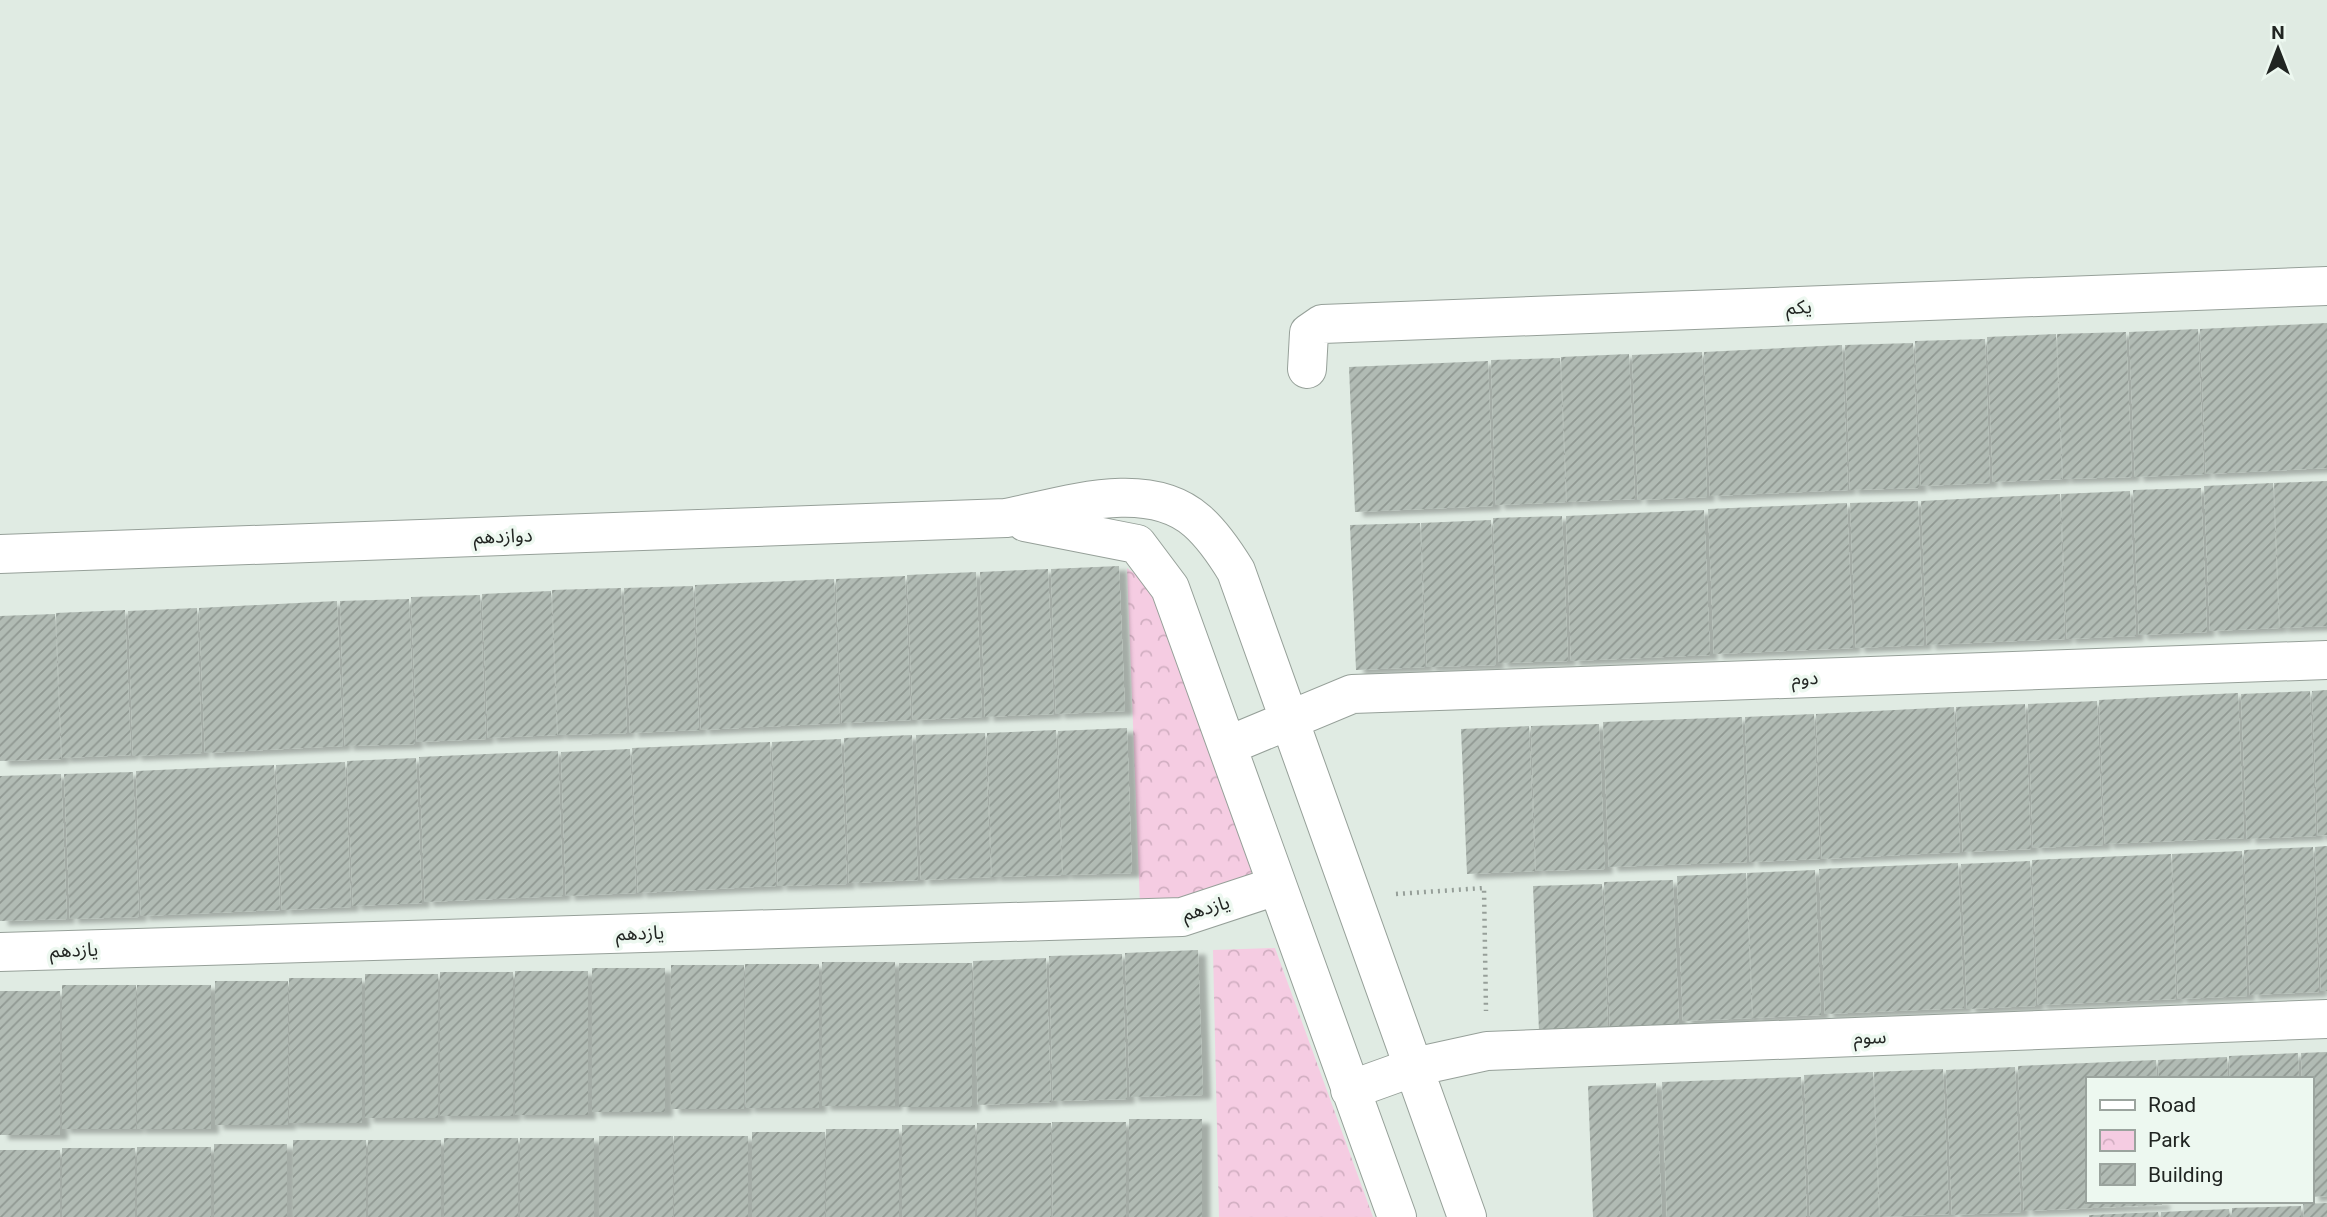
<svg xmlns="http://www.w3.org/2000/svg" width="2327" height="1217" font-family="Roboto,'Noto Sans Arabic',sans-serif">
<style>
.park{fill:url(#park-crowns)}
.building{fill:url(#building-hatch);filter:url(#shadow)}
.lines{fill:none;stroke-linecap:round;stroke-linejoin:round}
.minor-casing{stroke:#96a099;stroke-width:40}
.path{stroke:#969f99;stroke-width:4.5;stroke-dasharray:2 5;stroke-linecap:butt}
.minor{stroke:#fff;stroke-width:38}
.labels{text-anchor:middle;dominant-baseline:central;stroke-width:7;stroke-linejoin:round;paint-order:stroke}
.street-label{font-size:19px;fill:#212522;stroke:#edf8f0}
</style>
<defs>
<pattern id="park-crowns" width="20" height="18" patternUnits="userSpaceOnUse" patternTransform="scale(1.75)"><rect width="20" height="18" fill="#f5cce2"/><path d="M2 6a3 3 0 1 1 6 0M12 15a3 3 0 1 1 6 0" fill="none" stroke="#d2afc2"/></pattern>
<pattern id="building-hatch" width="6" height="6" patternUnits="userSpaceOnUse" patternTransform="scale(1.75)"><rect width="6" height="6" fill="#b1bbb4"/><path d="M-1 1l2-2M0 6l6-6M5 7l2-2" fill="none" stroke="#909892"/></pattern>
<filter id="shadow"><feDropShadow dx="8" dy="4.5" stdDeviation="2" flood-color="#0004"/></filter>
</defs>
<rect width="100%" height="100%" fill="#e0ebe3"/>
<path class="park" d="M1127,568L1166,597L1256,853L1249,885L1140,906Z
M1275,948L1373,1217H1219L1213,950Z"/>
<path class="building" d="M2327,323V468L2206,474L2200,329Z
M2198,329L2204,474L2135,477L2129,332Z
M2126,332L2132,477L2063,479L2057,334Z
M2056,334L2062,479L1993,482L1987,337Z
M1985,339L1990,483L1921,486L1915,341Z
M1913,343L1919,488L1850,490L1845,345Z
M1842,345L1848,490L1710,496L1704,352Z
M1702,352L1707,497L1638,500L1632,355Z
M1629,354L1635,499L1567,502L1561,357Z
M1560,358L1566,502L1496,505L1491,360Z
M1488,361L1493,506L1355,512L1349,367Z
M2327,481V626L2280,628L2274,483Z
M2273,483L2279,628L2210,631L2204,486Z
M2201,488L2207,632L2139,635L2133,490Z
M2130,491L2136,636L2067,639L2061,494Z
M2060,494L2065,639L1927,645L1921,501Z
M1918,501L1924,645L1856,648L1850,503Z
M1847,503L1853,648L1714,654L1708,509Z
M1704,510L1710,655L1571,661L1566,516Z
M1562,516L1568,661L1499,663L1493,518Z
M1491,520L1496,665L1427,667L1421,523Z
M1420,523L1425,667L1356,670L1350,525Z
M1119,566L1125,711L1056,714L1051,569Z
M1048,569L1054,714L985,717L980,572Z
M976,572L982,717L913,720L907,575Z
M905,576L911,720L842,723L836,579Z
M834,579L840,723L701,730L695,585Z
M693,586L699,730L630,733L624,588Z
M621,588L627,733L558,735L552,590Z
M551,591L557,735L488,738L482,594Z
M480,595L486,739L417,742L411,597Z
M409,599L415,744L345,746L340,601Z
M337,601L343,746L205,753L199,608Z
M197,608L202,753L133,756L128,611Z
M125,610L131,755L62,758L56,613Z
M55,614L61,759L0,761V616Z
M2327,690V835L2318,836L2312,691Z
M2310,691L2316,836L2247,839L2241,694Z
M2238,693L2244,838L2105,844L2099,700Z
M2097,701L2103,845L2033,848L2028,704Z
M2025,704L2031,849L1963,852L1956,707Z
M1954,707L1960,852L1822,859L1816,714Z
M1814,714L1820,859L1750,862L1745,717Z
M1742,717L1747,862L1609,867L1603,722Z
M1599,724L1605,869L1536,871L1531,726Z
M1529,726L1535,871L1467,874L1461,729Z
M1127,728L1132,873L1063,875L1058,731Z
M1056,730L1062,875L992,877L987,733Z
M985,733L991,877L921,880L916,735Z
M912,735L918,880L849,883L844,738Z
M841,739L847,884L778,886L772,742Z
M770,742L776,886L638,893L632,748Z
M630,749L636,893L566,896L561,752Z
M558,751L563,896L425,902L419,757Z
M416,758L422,903L353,906L347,761Z
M345,762L351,907L282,910L276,765Z
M274,765L280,910L141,916L136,771Z
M133,772L139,917L70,919L64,774Z
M61,774L67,919L0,921V776Z
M2327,846V991H2321L2315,847Z
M2313,847L2319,992L2250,995L2244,850Z
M2242,851L2247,996L2178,999L2172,854Z
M2171,854L2176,999L2038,1005L2032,860Z
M2030,861L2036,1006L1967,1009L1961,864Z
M1958,863L1964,1008L1825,1014L1819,869Z
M1815,870L1821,1015L1753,1018L1747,873Z
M1746,873L1752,1018L1683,1021L1677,876Z
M1673,880L1679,1024L1610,1027L1604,882Z
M1602,884L1608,1028L1539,1031L1533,886Z
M1198,950L1203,1095L1130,1097L1125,953Z
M1122,954L1127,1099L1053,1101L1049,956Z
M1046,958L1051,1102L978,1105L973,961Z
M822,962H895V1106H822Z
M899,963H972V1107H899Z
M745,964H819V1108H746Z
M671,965H744V1109H671Z
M592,968H665V1112H592Z
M515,971H588V1115H515Z
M440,972H513V1116H440Z
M365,974H438V1118H365Z
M289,978H362V1123H289Z
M215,981H288V1125H215Z
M62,985H136V1129H62Z
M137,985H211V1129H137Z
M0,991H60V1135H0Z
M2327,1052V1196L2311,1197V1079H2302L2301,1053Z
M2298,1053L2299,1079H2230L2229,1056Z
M2227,1057L2228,1079H2159L2158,1060Z
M2156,1060L2157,1079H2087V1201H2162V1205L2024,1211L2018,1066Z
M2015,1067L2021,1212L1952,1215L1946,1070Z
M1943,1069L1949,1214L1880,1217L1874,1072Z
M1873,1072L1879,1217H1810L1804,1075Z
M1801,1077L1807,1217H1667L1662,1082Z
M1656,1083L1662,1217H1593L1588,1086Z
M1129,1119H1202V1217H1129Z
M1052,1122H1126V1217H1053Z
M977,1123H1051V1217H977Z
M902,1125H975V1217H902Z
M826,1129H899V1217H826Z
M752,1132H825V1217H752Z
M599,1136H673V1217H599Z
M674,1136H748V1217H674Z
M444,1138H518V1217H444Z
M520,1138H594V1217H520Z
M293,1140H366V1217H293Z
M368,1140H441V1217H368Z
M214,1144H287V1217H214Z
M137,1147H211V1217H137Z
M62,1148H135V1217H62Z
M0,1150H60V1217H0Z
M2327,1203V1217H2304L2303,1204Z
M2301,1206V1217H2232V1208Z
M2229,1209L2230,1217H2161V1212Z
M2158,1212L2159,1217H2089V1215Z"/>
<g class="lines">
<defs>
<path id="minor" d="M1307,369L1309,333L1322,324L2327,286
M1025,522L1137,544L1170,588L1397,1217
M0,554L1006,518C1063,507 1147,477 1197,521C1213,535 1225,553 1236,571L1467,1217
M1227,746L1352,694L2327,660
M0,952L1182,917L1276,886
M1350,1090L1414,1067L1487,1051L2327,1019"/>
</defs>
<use href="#minor" class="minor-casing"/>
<path class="path" d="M1396,894L1484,888L1486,1011"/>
<use href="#minor" class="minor"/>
</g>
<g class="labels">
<g class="street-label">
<text transform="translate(1799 307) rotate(-2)">یکم</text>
<text transform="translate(503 536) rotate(-2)">دوازدهم</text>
<text transform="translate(1805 678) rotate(-2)">دوم</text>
<text transform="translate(1206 908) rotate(-16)">یازدهم</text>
<text transform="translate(640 933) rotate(-2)">یازدهم</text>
<text transform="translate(74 950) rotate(-2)">یازدهم</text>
<text transform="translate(1870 1037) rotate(-2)">سوم</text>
</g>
</g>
<rect x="2086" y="1077" width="228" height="126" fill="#edf8f0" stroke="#9ba49e" stroke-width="2"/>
<rect x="2100" y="1100" width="35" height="10" fill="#ffffff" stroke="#9ba49e" stroke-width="2"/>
<text x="2148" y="1112" font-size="21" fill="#212522">Road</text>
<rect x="2100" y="1130" width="35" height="21" fill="url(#park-crowns)" stroke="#9ba49e" stroke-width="2"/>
<text x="2148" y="1147" font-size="21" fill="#212522">Park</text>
<rect x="2100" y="1164" width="35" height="21" fill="url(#building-hatch)" stroke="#9ba49e" stroke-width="2"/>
<text x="2148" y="1182" font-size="21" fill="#212522">Building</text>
<g transform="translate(2278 49)" stroke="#edf8f0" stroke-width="5" paint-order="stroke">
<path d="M0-5L12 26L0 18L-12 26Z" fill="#212522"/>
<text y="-10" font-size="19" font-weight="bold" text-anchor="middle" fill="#212522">N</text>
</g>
</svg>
